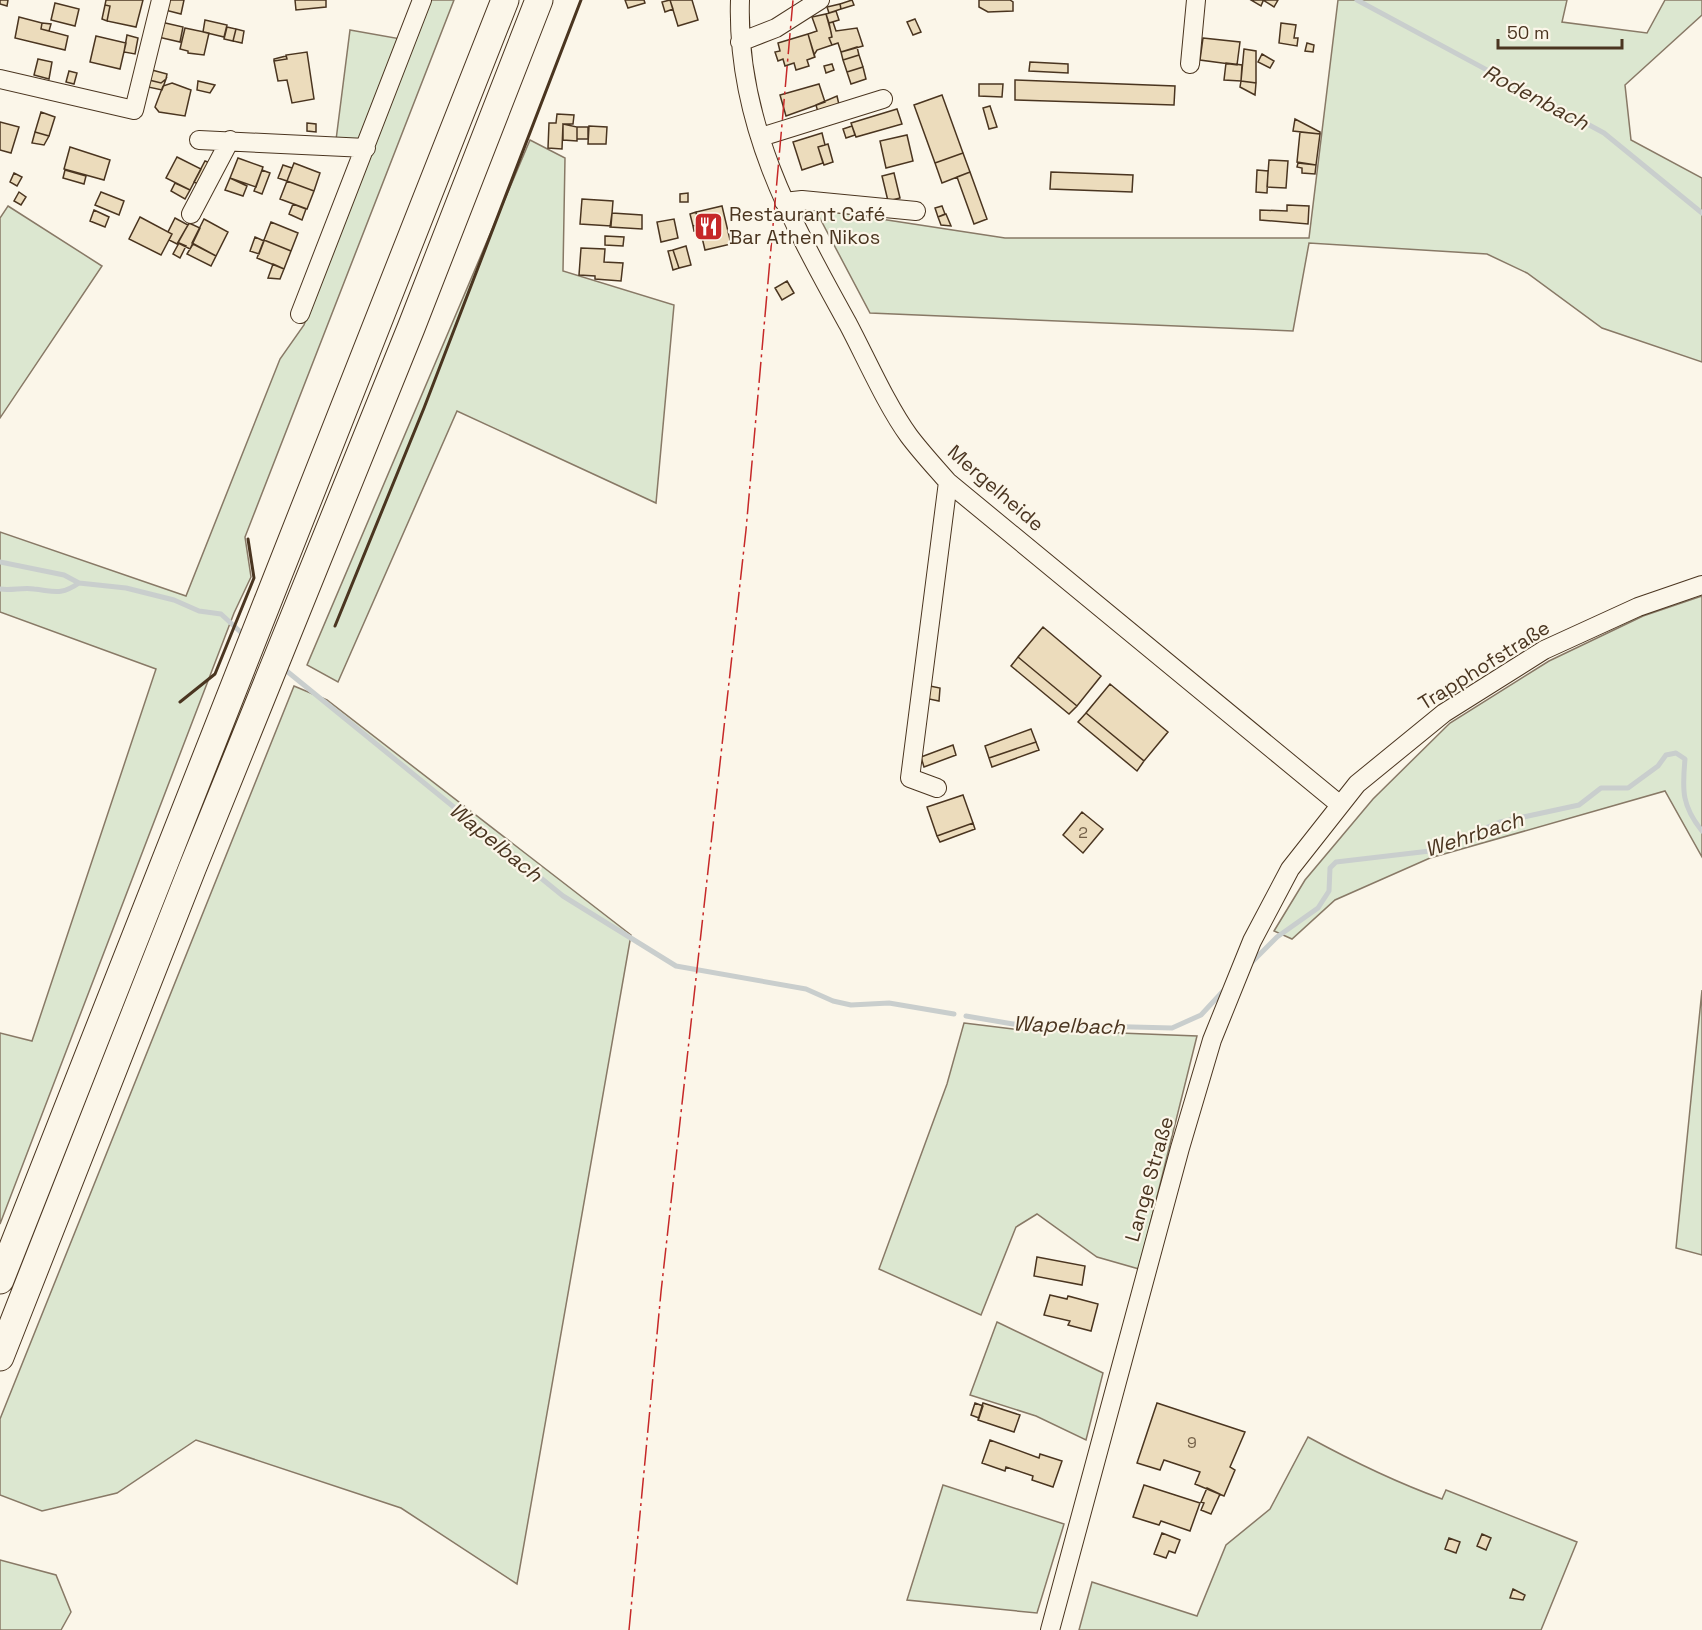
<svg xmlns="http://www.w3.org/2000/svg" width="1702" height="1630" font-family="'Space Grotesk',sans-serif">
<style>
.green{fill:#dce7d0;stroke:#887966;stroke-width:1.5}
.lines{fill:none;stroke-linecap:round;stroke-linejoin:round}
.stream{stroke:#c9cecd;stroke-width:5}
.building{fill:#ecdcbc;stroke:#4a3520;stroke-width:1.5}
.minor-casing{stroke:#4a3520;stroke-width:20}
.highway-casing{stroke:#4a3520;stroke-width:29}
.minor{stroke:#fbf6e9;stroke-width:18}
.highway{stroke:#fbf6e9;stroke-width:27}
.wall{stroke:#4a3520;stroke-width:3}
.power{stroke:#c62828;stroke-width:1.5;stroke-dasharray:21 4.5 3 4.5;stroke-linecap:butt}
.labels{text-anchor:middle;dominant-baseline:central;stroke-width:4.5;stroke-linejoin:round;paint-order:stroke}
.number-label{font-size:16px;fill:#725f47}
.poi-label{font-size:20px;fill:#4a3520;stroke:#fbf6e9;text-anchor:start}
.street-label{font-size:20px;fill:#4a3520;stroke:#fbf6e9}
.water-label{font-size:21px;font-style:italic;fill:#4a3520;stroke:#fbf6e9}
</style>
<rect width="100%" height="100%" fill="#fbf6e9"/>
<path class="green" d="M428,0H454L245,537L251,577L234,613L0,1224V1033L32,1041L156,669L0,612V532L186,596L280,359L304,325Z
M1338,0H1567L1562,22L1647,33L1665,0H1702V15L1625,85L1631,140L1702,178V362L1602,328L1527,273L1487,254L1309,243L1293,331L870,313L815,209L1005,238H1309Z
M350,30L401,39L358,141L336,140Z
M530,140L565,158L563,271L674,305L656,503L457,411L338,682L307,665Z
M8,206L102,266L0,418V218Z
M1702,596V857L1665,791L1430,858L1335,900L1292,939L1274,931L1305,880L1373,799L1450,723L1549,661L1643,616Z
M294,686L327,700L631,935L517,1584L401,1508L196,1440L117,1493L42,1511L0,1495V1419Z
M1702,990V1255L1676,1248Z
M964,1023L1013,1029L1197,1036L1139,1269L1097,1257L1037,1214L1016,1227L981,1315L879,1269L947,1084Z
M997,1322L1103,1373L1086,1440L1036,1416L970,1395Z
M1308,1437C1352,1461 1395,1482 1442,1499L1446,1490L1577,1542L1541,1630H1079L1092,1582L1197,1616L1226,1545L1270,1509Z
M943,1485L1064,1524L1037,1613L907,1600Z
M0,1560L56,1575L71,1612L61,1630H0Z"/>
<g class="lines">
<path class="stream" d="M1357,0L1604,133L1702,213
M0,562L64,575L79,583L126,588L174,600L199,611L221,614L246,637
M0,589C11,591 23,587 34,589C54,591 60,596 79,583
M283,668L563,896L676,966L806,989L833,1001L851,1005L889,1003L954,1014
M1251,963L1277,937L1318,908L1329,891L1330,868L1336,862L1430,851L1500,822L1579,805L1601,788H1628L1658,766L1666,755L1676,753L1685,759C1682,791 1682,806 1702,831
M966,1016L1013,1024L1172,1028L1201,1015L1225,989"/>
</g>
<path class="building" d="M0,0H8L7,6L0,4Z
M106,0H143L136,27L107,21L110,6L105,5Z
M167,0H184L181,14L165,10Z
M295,0H326V7L296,10Z
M625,0H644L645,3L628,8Z
M670,0H692L698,20L678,26Z
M670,0L673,9L665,12L662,2Z
M852,0L854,5L841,9L840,4Z
M979,0H1010L1013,2V11L988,12L979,7Z
M1251,0H1263V1L1261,6Z
M1263,0H1278L1274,7Z
M55,3L79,9L75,26L51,20Z
M840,4L841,9L829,13L827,7Z
M105,5L110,6L107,21L102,19Z
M836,11L839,20L829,23L826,14Z
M826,14L831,32L832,37L829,38L832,45L817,50L814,55L808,34L817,31L812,17Z
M19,17L42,23L41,29L68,36L65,50L15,38Z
M915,19L921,32L913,35L907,22Z
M205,20L227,25L224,37L203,32Z
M161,22L183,27L180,42L158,37Z
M833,22L836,31L857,28L863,46L841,52L838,43L832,45L829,38L832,37L829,23Z
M42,23L51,24L49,31L41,29Z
M1281,23L1296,25L1294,38H1298L1297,46L1279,43Z
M227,27L236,29L233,41L224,39Z
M185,28L209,33L204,55L188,53V51L180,49Z
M236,29L244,31L242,43L233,41Z
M808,34L815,57L807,60L809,66L796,70L794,63L785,66L783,59L778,61L775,52L780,51L778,43Z
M127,35L138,38L135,54L124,52Z
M96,36L126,43L120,69L90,62Z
M1203,38L1240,42L1237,65L1200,60Z
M1307,43L1314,45L1313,52L1305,51Z
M857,47L859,55L843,60L841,52Z
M1244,49L1256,51V83L1241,81Z
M307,52L314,99L292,103L287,80L278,81L274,61L287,59L286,55Z
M1262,54L1274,61L1270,68L1258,62Z
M859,55L863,67L847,72L843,60Z
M286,56L287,59L274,61V59Z
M38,59L52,62L49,79L34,75Z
M1030,62L1068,64V73L1029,71Z
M1226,63L1242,65L1241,81L1224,80Z
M832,64L834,70L826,73L824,66Z
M863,67L866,79L851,84L847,72Z
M152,70L167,74L166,79L161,83L149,80Z
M69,71L77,73L74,84L66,82Z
M166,79L162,90L148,87L149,80L161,83Z
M1015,80L1175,86L1174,105L1015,100Z
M198,81L215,85L210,93L197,90Z
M1241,81L1256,83L1255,95L1240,87Z
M172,83L191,90L185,116L159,112L155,107L163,86Z
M819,84L825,102L786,116L780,95Z
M979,84H1003L1002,97L979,96Z
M942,95L963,153L935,163L914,105Z
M837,96L840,109L819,116L816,105Z
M990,106L997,127L989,129L983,108Z
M897,109L902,124L856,137L851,123Z
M41,112L55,117L49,136L35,132Z
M557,114L574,115L573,124H563L562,149L548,148L549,123H556Z
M1295,119L1320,132V134L1293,131Z
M0,122L19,127L11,153L0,150Z
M307,123L316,124V132L307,131Z
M563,124L577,127V141L563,140Z
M589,126L607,127L606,144H588Z
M852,126L855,135L846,138L843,129Z
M577,127H588V139H577Z
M35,132L49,136L44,145L32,143Z
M1300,132L1320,134L1316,165L1297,162Z
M822,133L825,145L818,147L823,163L802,170L793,142Z
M907,135L913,161L886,168L880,141Z
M828,144L833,162L824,165L818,147Z
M70,147L110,160L104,180L64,169Z
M963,153L970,172L942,183L935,163Z
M177,157L201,169L190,190L166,178Z
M238,158L263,167L256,187L230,178Z
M1269,160L1288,161L1286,188L1267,187Z
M205,161L213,164L202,186L194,182Z
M294,163L320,173L314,191L287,181Z
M1298,163L1316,165L1315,174L1302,173V168L1297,167Z
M283,165L292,168L287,181L278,178Z
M65,170L86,176L84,184L63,178Z
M262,170L270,173L262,194L254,191Z
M1257,170L1268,171L1267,193L1256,192Z
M970,172L987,219L974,224L957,177Z
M1051,172L1133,175L1132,192L1050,189Z
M14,173L22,177L17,186L10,182Z
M894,173L900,198L888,201L882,176Z
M230,178L247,186L243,196L225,190Z
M287,181L314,191L307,209L280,199Z
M175,183L190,190L185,199L171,191Z
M19,192L26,197L21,205L14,201Z
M101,192L124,201L119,215L95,205Z
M688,193V202H680V194Z
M582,199L613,201L611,226L580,224Z
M293,204L306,209L302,220L289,214Z
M1287,205L1309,206L1308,224L1260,220V210L1287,211Z
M722,206L731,244L705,250L700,229L694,231L693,226L699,225L696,212Z
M942,206L945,214L938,217L935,208Z
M94,210L109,217L105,227L90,221Z
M696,212L699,225L693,226L690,214Z
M612,213L642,215V229L610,227Z
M946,214L951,226L941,225L938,217Z
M140,217L172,234L161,255L129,239Z
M175,218L188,225L177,244L169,240L172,234L168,232Z
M204,219L228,232L216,256L192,243Z
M674,219L678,238L661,242L657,222Z
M271,222L298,233L291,251L264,240Z
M189,223L200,228L190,249L178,243Z
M605,236L624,237L623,246L605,245Z
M255,237L264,241L259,254L250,251Z
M264,240L291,251L284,269L257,258Z
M179,243L186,246L180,258L173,254Z
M193,244L216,256L211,266L187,254Z
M686,246L691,265L679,268L673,250Z
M581,248L605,249L604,262L623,263L621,281L595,279V276L579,275Z
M673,250L679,268L673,270L668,251Z
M273,264L284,269L280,279L268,278Z
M787,281L794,293L782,300L775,288Z
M1043,627L1101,676L1077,706L1018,657Z
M1018,657L1077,706L1069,714L1011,666Z
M1110,684L1168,732L1144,761L1086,713Z
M930,686L940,688L939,701L929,699Z
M1086,713L1144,761L1137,771L1078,722Z
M1031,729L1036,742L989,758L985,746Z
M1036,742L1039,750L992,767L989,758Z
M953,745L956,755L924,767L921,757Z
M963,795L973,823L937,836L927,807Z
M1082,812L1103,829L1083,853L1063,835Z
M973,823L975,829L940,842L937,836Z
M1037,1257L1085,1266L1082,1285L1034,1276Z
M1050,1295L1067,1299L1068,1296L1098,1304L1091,1331L1068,1325L1070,1321L1044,1315Z
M975,1403L983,1406L979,1418L971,1415Z
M983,1403L1020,1415L1014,1432L978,1420Z
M1157,1403L1245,1432L1230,1467L1235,1470L1224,1496L1195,1484L1200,1472L1164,1460L1160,1470L1137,1463Z
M990,1440L1039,1458L1040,1454L1062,1461L1053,1487L1032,1480L1033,1476L1006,1467L1005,1471L982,1463Z
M1144,1485L1200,1503L1190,1531L1161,1521L1159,1525L1133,1517Z
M1207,1488L1220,1494L1211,1514L1201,1510L1204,1503L1201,1502Z
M1162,1533L1180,1540L1175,1553L1169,1551L1166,1558L1154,1554Z
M1482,1534L1491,1538L1486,1550L1477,1546Z
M1449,1538L1460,1542L1456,1553L1445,1549Z
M1513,1589L1525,1595L1523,1600L1510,1598Z"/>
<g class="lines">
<defs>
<path id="minor" d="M740,0C736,122 791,221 848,324C866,358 887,406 909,436C921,452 935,467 948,482L1339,804
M740,42L776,28L820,0
M1190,64L1196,0
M0,79L134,110L161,0
M761,137L883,99
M199,140L366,148
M784,202L802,200L916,211
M191,214L230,140
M300,314L422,0
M937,788L910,778L948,482
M1050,1630L1180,1148L1212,1040L1252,941L1290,869L1357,784L1444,713L1544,650L1638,607L1702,585"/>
<path id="highway" d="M0,1280L505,0
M0,1357L192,869L411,328L539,0"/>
</defs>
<use href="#minor" class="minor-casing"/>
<use href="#highway" class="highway-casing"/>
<use href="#minor" class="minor"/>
<use href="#highway" class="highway"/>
<path class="wall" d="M335,626L424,408L581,0
M180,702L215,674L254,578L248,539"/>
<path class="power" d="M629,1630L661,1292L746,530L793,0"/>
</g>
<defs>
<symbol id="restaurant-square" viewBox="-11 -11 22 22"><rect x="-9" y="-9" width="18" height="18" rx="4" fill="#c62828" stroke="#fbf6e9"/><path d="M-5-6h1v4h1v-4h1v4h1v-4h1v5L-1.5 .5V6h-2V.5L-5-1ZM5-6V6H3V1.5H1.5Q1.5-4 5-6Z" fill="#fff"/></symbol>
</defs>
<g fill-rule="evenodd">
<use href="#restaurant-square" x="692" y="210" width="33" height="33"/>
</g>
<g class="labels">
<g class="number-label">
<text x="1083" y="832">2</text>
<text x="1192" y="1442">9</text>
</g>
<g class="poi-label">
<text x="729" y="214">Restaurant Café<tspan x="729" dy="23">Bar Athen Nikos</tspan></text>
</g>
<g class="street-label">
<text transform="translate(996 488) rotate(41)">Mergelheide</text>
<text transform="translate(1484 665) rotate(-32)">Trapphofstraße</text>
<text transform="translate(1149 1179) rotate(-74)">Lange Straße</text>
</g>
<g class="water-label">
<text transform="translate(1536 97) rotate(28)">Rodenbach</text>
<text transform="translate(1474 834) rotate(-18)">Wehrbach</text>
<text transform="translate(496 842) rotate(39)">Wapelbach</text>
<text transform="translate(1069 1025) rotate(2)">Wapelbach</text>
</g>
</g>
<path d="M1498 39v9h124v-9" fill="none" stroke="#4a3520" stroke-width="3"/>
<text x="1507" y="39" font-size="18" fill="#4a3520" stroke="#fbf6e9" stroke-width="4.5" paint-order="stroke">50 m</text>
</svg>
